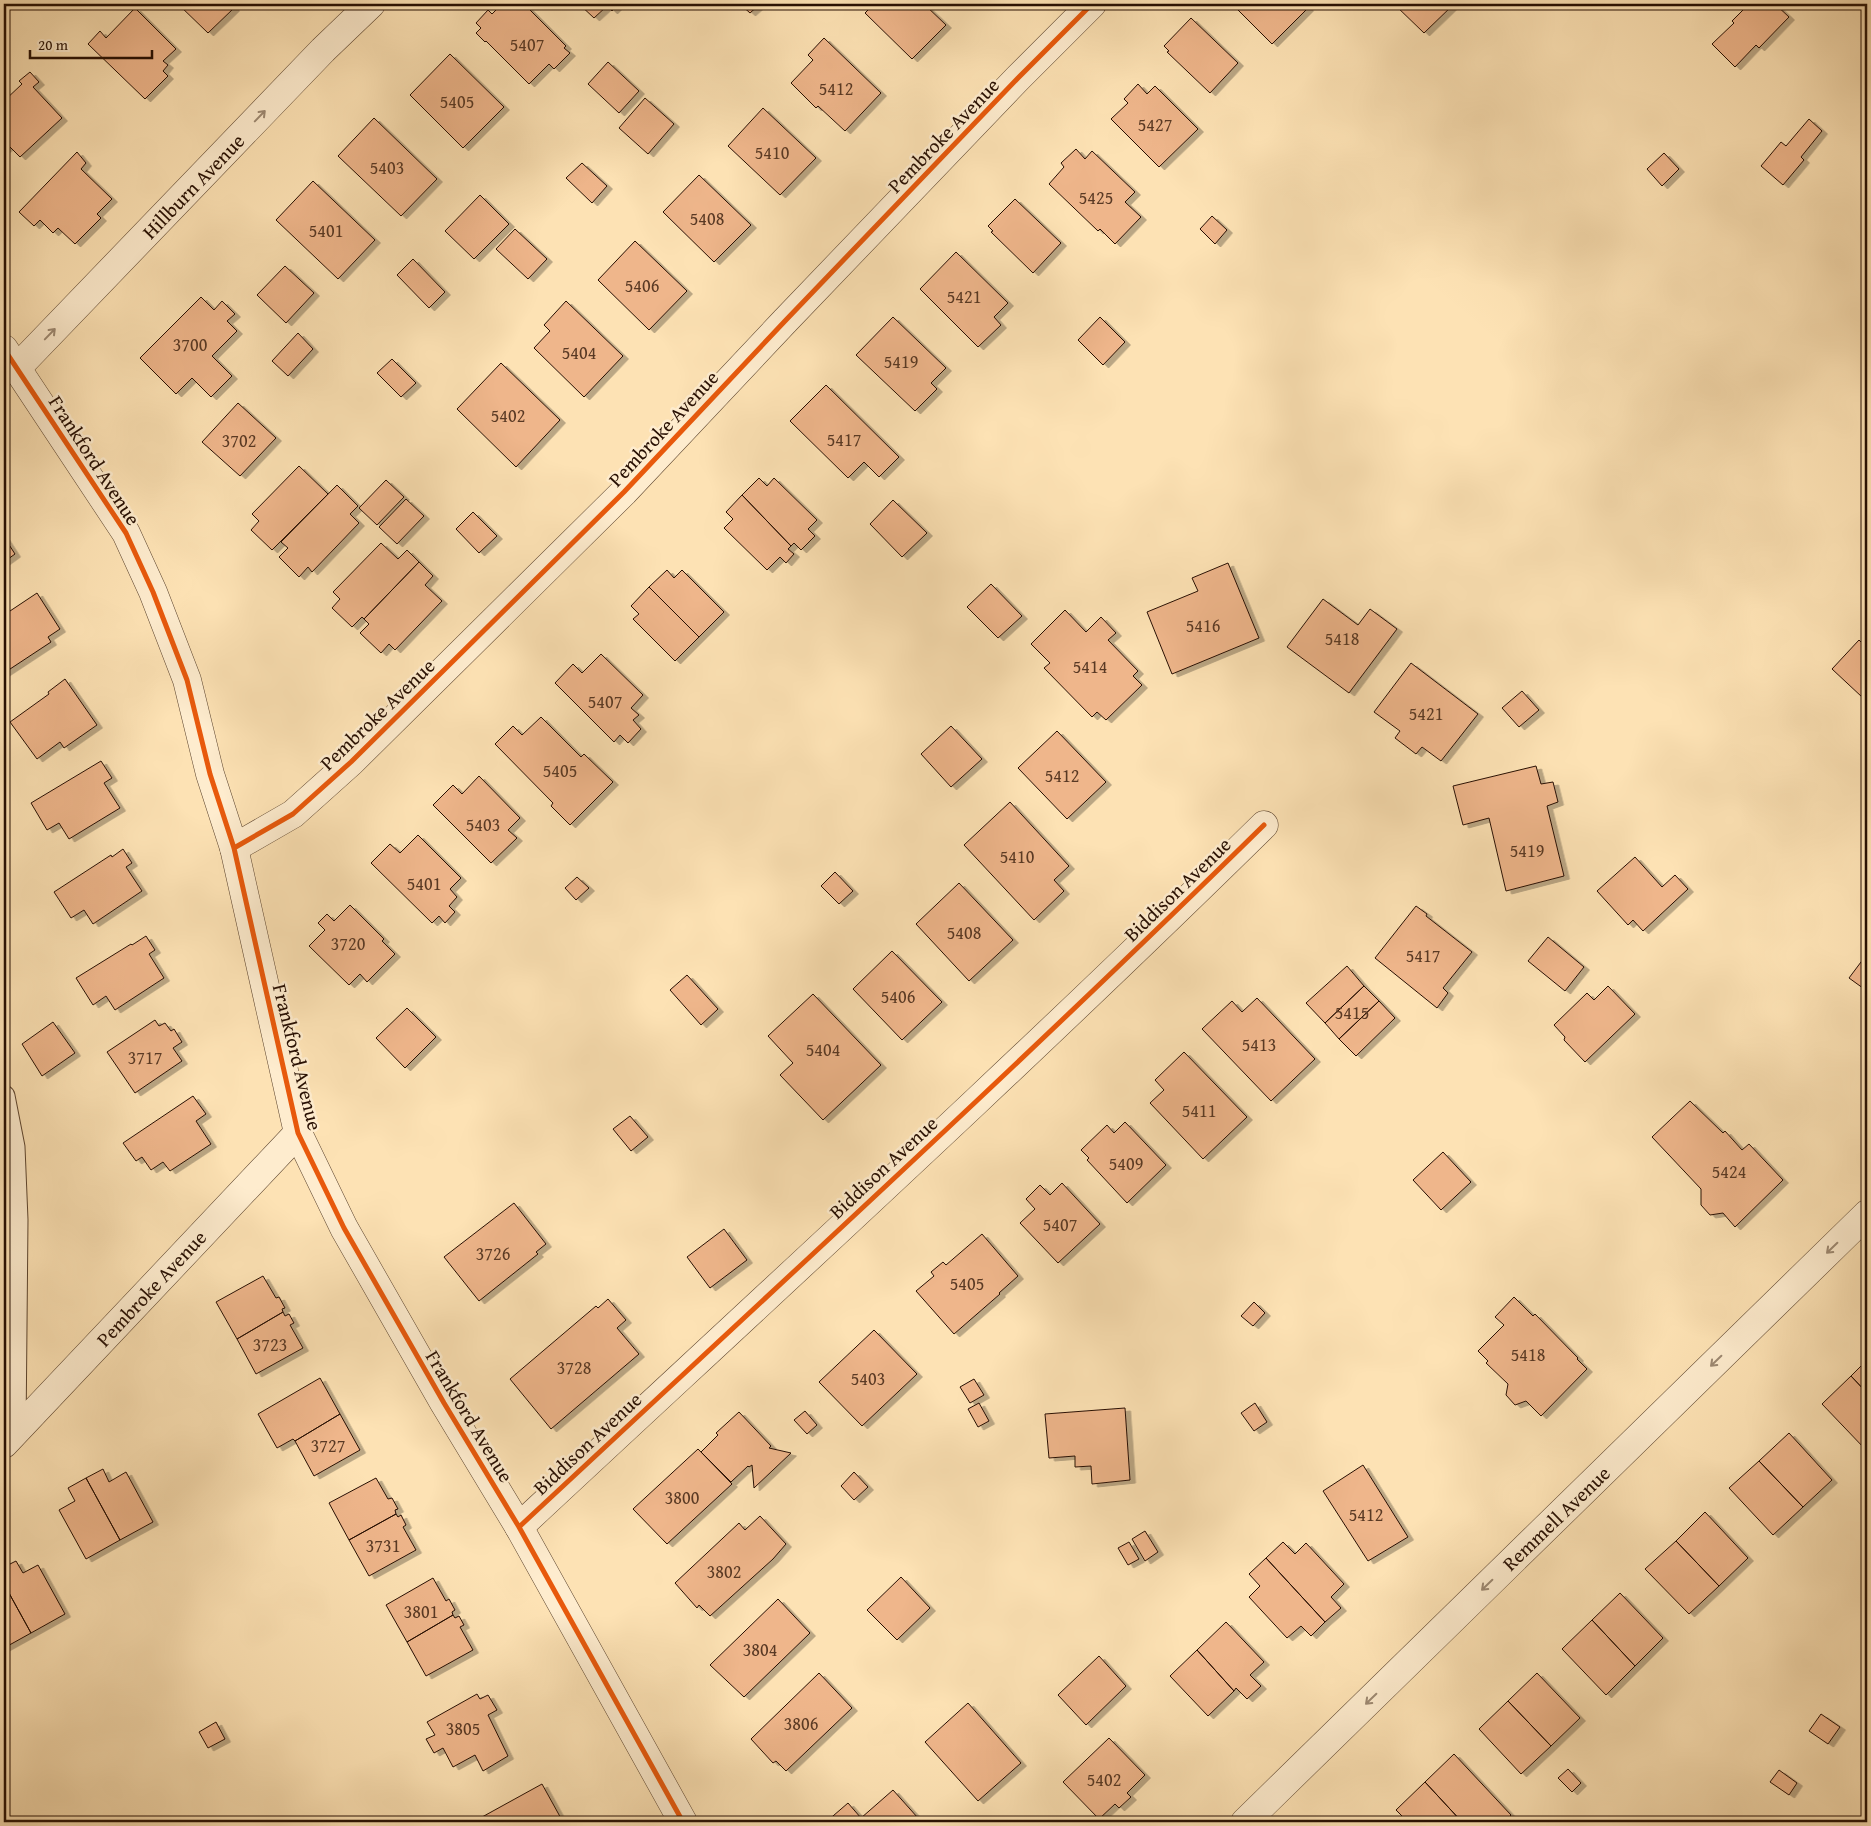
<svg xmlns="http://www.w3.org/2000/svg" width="1871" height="1826" font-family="'Gentium Book Plus',serif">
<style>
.building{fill:#efb68b;stroke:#270f02;filter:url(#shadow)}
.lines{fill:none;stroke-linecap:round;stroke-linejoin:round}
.service-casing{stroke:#5c442e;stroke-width:23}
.minor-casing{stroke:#5c442e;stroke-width:29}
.tertiary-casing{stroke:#5c442e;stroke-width:29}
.service{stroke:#feecce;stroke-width:21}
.minor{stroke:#feecce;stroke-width:28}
.tertiary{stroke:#feecce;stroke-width:28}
.cycleway-casing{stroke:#feecce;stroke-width:8}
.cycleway{stroke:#e8590c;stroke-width:5}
.oneway{stroke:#9d8972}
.labels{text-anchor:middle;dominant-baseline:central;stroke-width:5;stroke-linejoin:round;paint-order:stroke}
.number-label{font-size:18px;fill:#593924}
.street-label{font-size:20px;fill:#270f02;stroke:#feecce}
</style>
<defs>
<filter id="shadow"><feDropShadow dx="5.5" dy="3" stdDeviation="0" flood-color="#0004"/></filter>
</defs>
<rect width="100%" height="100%" fill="#fde2b4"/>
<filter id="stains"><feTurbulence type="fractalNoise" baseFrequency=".004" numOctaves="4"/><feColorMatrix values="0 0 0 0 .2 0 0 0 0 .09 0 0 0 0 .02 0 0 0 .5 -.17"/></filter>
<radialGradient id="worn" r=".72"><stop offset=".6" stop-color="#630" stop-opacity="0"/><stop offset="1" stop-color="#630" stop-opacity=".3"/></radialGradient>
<path class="building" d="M178,4H230L234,8L208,33Z
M494,4H524L566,46L564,48L570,53L554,69L549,64L529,84L486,41L485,42L476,33L481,28L476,23L488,10L492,14L497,9L492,5Z
M579,4H619L612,11L607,6L594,18Z
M740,4H760L750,13Z
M874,4H924L946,25L912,59L865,13Z
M1232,4H1305L1308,8L1272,44Z
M1394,4H1454L1424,33Z
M1749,4H1775L1789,17L1759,48L1756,45L1735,67L1712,44L1734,23L1732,21Z
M135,8L176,49L163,61L168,65L163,71L168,76L145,99L88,44L100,31L106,38Z
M1191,18L1238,63L1210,93L1167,52L1169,51L1164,46Z
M824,38L881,93L845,131L818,106L816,108L791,83L813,60L808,55Z
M450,54L504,107L463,148L410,95Z
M608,62L639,91L619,113L588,84Z
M30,72L39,82L33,87L62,118L20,157L9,146L4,150V101L22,84L19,81Z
M1138,84L1147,94L1155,86L1198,129L1159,167L1111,119L1128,103L1124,99Z
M645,98L674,124L648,154L619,128Z
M763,108L816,158L780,195L728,146Z
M374,118L437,179L401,216L338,156Z
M1809,119L1822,131L1801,157L1804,160L1783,185L1761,166L1781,142L1786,146Z
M1076,149L1085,159L1092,151L1135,192L1125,202L1141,217L1115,244L1100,229L1098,231L1049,184L1064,167L1061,163Z
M77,152L86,163L81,169L112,199L97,214L101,218L75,244L58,228L53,233L40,220L34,226L19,212Z
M1664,153L1679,169L1662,186L1647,169Z
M582,163L607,186L592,203L566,178Z
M699,175L751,225L714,262L663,212Z
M313,181L375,240L338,279L276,220Z
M480,195L509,224L474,259L445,231Z
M1015,199L1061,243L1033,273L991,232L993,231L988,226Z
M1212,216L1227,230L1215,244L1200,229Z
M515,229L547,259L528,279L496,249Z
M635,241L687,291L649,330L598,280Z
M956,252L1008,303L994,317L1001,325L978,347L920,289Z
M413,259L445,292L429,308L397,275Z
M285,266L314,293L286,323L257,295Z
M201,297L214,310L222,301L235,314L227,321L237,331L212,356L232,376L211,397L192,378L176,394L140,358Z
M566,301L623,356L584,397L534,348L550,331L544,325Z
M893,317L946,368L931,383L937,389L915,411L856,355Z
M1100,317L1125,342L1103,365L1078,340Z
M298,333L313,349L288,376L272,361Z
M392,359L416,383L401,397L377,373Z
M501,363L560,420L516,467L457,409Z
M826,385L899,457L879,477L864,462L848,478L790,421Z
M238,403L276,438L240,476L202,442Z
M299,466L328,494L272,550L251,530L259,521L252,514Z
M759,478L767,486L774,478L817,520L808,529L815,536L801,550L794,543L791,546L742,495Z
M386,480L404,497L377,525L359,508Z
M337,485L358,506L350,514L359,523L312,572L308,567L299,577L279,557L288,548L281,542Z
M742,495L791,546L788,549L794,554L786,563L780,557L767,570L724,528L733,519L726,512Z
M406,499L424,516L397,544L379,527Z
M893,500L927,533L902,557L870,524Z
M473,512L497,536L479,553L456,529Z
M4,537L15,554L4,562Z
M381,543L398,559L407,550L419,562L364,619L362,617L352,627L332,608L340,599L333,592Z
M419,562L433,576L425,585L442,601L395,650L389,644L381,653L360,633L369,624L364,619Z
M1228,563L1259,638L1172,674L1147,612L1198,591L1192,578Z
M667,570L674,578L682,570L724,612L699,637L649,587Z
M991,584L1022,616L998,638L967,607Z
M649,587L699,637L675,661L633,619L639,614L631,606Z
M37,593L60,629L48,637L51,642L4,673V615Z
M1323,599L1358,625L1370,609L1397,629L1349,693L1287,647Z
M1065,610L1086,632L1101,617L1116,633L1108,640L1138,671L1133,676L1142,685L1106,720L1097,712L1092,717L1044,668L1050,663L1031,644Z
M1859,640L1867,648V691L1862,697L1832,669Z
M601,654L643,695L631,708L639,715L633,720L641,729L628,743L620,735L614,742L555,683L573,664L582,673Z
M1411,663L1478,714L1441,761L1422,747L1416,754L1395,738L1400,731L1374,712Z
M65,679L97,725L64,748L60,742L37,759L10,722L49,694L48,692Z
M1522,691L1539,710L1519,727L1502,708Z
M541,717L581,757L584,754L613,782L570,825L551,806L553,803L495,744L513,726L522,735Z
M951,726L982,759L951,787L921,754Z
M1057,731L1106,782L1067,819L1018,768Z
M101,761L112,778L104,783L120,808L69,839L59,823L47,830L31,803Z
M1536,766L1541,784L1553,782L1558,802L1547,806L1564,876L1506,891L1489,818L1463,825L1453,786Z
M479,776L520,818L508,830L517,838L491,863L433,805L453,785L462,794Z
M1010,802L1069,866L1054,880L1064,891L1034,920L964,845Z
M418,835L461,878L450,889L457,897L449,906L455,912L445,923L439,916L432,923L371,863L390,844L400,853Z
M123,849L132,863L126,867L142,891L93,924L84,910L71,918L54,892L111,855L112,857Z
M1635,857L1662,887L1675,875L1688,889L1643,931L1633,920L1628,925L1597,891Z
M835,872L853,891L839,904L821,886Z
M577,877L589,888L576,900L565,888Z
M959,883L1013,940L969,981L916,924Z
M350,905L384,939L382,941L395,954L367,982L360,974L349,985L309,946L325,930L318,923L327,914L334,921Z
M1416,906L1427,914L1426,916L1472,952L1443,988L1448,993L1437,1008L1375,958Z
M146,936L155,950L149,954L164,978L115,1010L106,996L93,1005L76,978L131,944L132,945Z
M1548,937L1584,967L1565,991L1528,961Z
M892,951L942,1002L902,1040L853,989Z
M1867,954V991L1849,978Z
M1347,966L1364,986L1325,1023L1306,1003Z
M687,975L718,1009L701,1025L670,990Z
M1364,986L1379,1001L1339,1039L1325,1023Z
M1608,986L1635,1014L1585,1062L1564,1040L1565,1037L1554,1025L1587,993L1594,1000Z
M813,994L881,1065L823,1120L780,1075L793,1063L768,1036Z
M1257,998L1315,1059L1271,1101L1202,1029L1232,1001L1242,1012Z
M1379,1001L1395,1018L1356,1056L1339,1039Z
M407,1008L436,1037L405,1068L376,1038Z
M155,1020L159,1026L165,1023L171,1031L174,1029L182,1042L173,1048L182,1061L135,1093L107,1052Z
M53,1022L75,1053L42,1076L22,1044Z
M1184,1052L1247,1117L1203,1159L1150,1103L1164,1090L1155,1080Z
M193,1096L206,1114L196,1121L211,1144L170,1171L163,1162L151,1170L142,1157L136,1161L123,1143Z
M1690,1101L1723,1133L1725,1131L1742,1150L1749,1144L1783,1180L1735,1227L1723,1213L1710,1215L1701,1205V1189L1652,1137Z
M630,1116L648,1137L631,1151L613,1129Z
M1125,1122L1166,1165L1127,1203L1087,1160L1089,1158L1081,1150L1107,1125L1114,1133Z
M1443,1152L1471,1182L1441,1210L1413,1180Z
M1062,1183L1100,1224L1058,1263L1020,1223L1035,1209L1026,1199L1040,1185L1050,1195Z
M514,1203L546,1244L536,1252L538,1254L479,1301L444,1257Z
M724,1229L747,1260L710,1288L687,1257Z
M982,1234L1018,1276L999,1293L1000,1294L954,1334L916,1291L934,1276L931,1272L943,1262L946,1265Z
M263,1276L276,1298L279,1297L285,1308L282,1309L283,1312L237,1339L216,1302Z
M1514,1297L1533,1316L1535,1314L1578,1358L1577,1359L1587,1369L1541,1416L1526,1401L1515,1405L1506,1395L1508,1384L1486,1363L1488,1361L1478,1351L1504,1325L1495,1317Z
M608,1299L626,1320L617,1328L639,1354L551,1429L510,1379L596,1306L598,1308Z
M1254,1302L1265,1313L1253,1326L1241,1316Z
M283,1312L285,1316L289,1314L294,1323L290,1325L303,1348L256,1374L237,1339Z
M874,1330L917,1374L862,1426L819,1382Z
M1867,1360V1393L1851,1376Z
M1851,1376L1867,1393V1447L1865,1449L1822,1404Z
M320,1378L340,1414L295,1441L293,1439L277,1448L258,1414Z
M974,1379L984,1395L970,1403L960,1387Z
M979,1403L989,1421L978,1427L968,1409Z
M1255,1403L1267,1422L1254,1431L1241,1413Z
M1125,1408L1130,1480L1092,1484L1091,1466L1075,1467V1456L1049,1458L1045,1414Z
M805,1411L817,1425L807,1434L794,1420Z
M739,1412L771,1446L769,1448L791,1453L754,1488L752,1465L749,1467L748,1466L731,1482L701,1452L718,1435L716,1433Z
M340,1414L360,1450L314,1476L295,1441Z
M1789,1433L1832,1480L1803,1507L1759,1461Z
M698,1449L732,1484L667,1544L633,1509Z
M1759,1461L1803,1507L1773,1535L1729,1488Z
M1363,1465L1408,1537L1368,1561L1323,1491Z
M103,1469L109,1482L126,1472L153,1522L120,1540L86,1478Z
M854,1472L868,1487L854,1500L841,1486Z
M86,1478L120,1540L86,1559L59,1510L75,1501L68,1488Z
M376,1478L388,1499L392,1498L398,1509L395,1510L396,1514L349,1540L329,1503Z
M1705,1512L1748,1558L1719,1586L1676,1541Z
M396,1514L398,1517L401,1515L406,1525L403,1527L416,1550L369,1576L349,1540Z
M760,1516L786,1544L773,1559L710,1616L699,1605L697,1608L675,1583L739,1523L745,1530Z
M1145,1531L1158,1552L1145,1561L1132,1539Z
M1676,1541L1719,1586L1689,1614L1645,1569Z
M1129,1542L1139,1559L1128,1565L1118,1548Z
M1283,1542L1295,1554L1306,1543L1344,1584L1331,1597L1341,1608L1325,1622L1266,1558Z
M1266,1558L1325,1622L1311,1636L1301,1626L1287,1638L1249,1597L1260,1586L1249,1574Z
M16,1561L23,1573L38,1565L65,1614L31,1633L4,1584V1567Z
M901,1577L930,1608L897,1640L867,1610Z
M433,1578L446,1601L449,1599L455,1610L452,1612L453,1615L407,1642L386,1605Z
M4,1584L31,1633L4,1648Z
M1620,1593L1663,1638L1635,1666L1592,1620Z
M778,1599L810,1633L744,1697L710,1665Z
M453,1615L455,1618L459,1616L464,1625L460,1627L473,1650L426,1676L407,1642Z
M1592,1620L1635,1666L1606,1695L1562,1649Z
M1226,1622L1264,1662L1250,1675L1261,1686L1247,1699L1236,1688L1234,1691L1197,1650Z
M1197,1650L1234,1691L1208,1716L1170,1676Z
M1099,1656L1126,1686L1086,1725L1058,1695Z
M819,1673L852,1708L786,1771L776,1761L773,1763L751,1739Z
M1537,1673L1580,1718L1551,1746L1508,1701Z
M477,1694L480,1699L488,1695L497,1710L488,1715L508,1756L483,1771L475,1755L453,1767L443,1748L434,1753L426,1739L435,1735L427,1722Z
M1508,1701L1551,1746L1521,1774L1479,1729Z
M968,1703L1021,1763L978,1801L925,1742Z
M1821,1714L1840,1727L1828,1744L1809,1731Z
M216,1722L225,1739L208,1748L199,1732Z
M1109,1738L1145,1775L1127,1793L1131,1797L1119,1808L1115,1804L1099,1819L1063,1782Z
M1454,1754L1511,1815L1504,1822H1462L1425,1782Z
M1568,1769L1581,1783L1572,1792L1558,1778Z
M1779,1770L1797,1783L1789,1795L1770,1782Z
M1425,1782L1462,1822H1408L1396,1810Z
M542,1784L563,1822H473Z
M893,1790L918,1818L912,1822H826L848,1803L861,1818Z"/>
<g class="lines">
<defs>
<path id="service" d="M4,1096L14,1147L17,1220L15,1432"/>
<path id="minor" d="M16,369L323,50L371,4
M234,848L293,814L351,762L624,492L785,321L1018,78L1092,4
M4,1444L298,1133
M519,1527C769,1294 1021,1064 1264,825
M1245,1822L1867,1214"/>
<path id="tertiary" d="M4,349L126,533L153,592L187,680L210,774L234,848L298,1133L344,1228L444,1403L519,1527L683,1822"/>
</defs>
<use href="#service" class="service-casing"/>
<use href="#minor" class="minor-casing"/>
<use href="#tertiary" class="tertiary-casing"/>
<use href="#service" class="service"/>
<use href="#minor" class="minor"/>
<use href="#tertiary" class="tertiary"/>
<defs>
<path id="cycleway" d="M4,349L126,533L153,592L187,680L210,774L234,848L298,1133L344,1228L444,1403L519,1527L683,1822
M234,848L293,814L351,762L624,492L785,321L1018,78L1092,4
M519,1527C769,1294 1021,1064 1264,825"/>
</defs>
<use href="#cycleway" class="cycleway-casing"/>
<use href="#cycleway" class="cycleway"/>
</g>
<defs><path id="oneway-shaft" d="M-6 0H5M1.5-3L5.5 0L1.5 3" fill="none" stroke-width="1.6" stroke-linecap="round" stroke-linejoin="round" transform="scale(1.25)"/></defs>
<g class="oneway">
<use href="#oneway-shaft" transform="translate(260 116) rotate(-46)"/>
<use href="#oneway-shaft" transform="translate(50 334) rotate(-46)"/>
<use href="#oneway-shaft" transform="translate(1832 1248) rotate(136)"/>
<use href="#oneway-shaft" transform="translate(1716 1361) rotate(136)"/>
<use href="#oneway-shaft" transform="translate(1487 1585) rotate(136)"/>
<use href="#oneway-shaft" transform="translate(1371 1699) rotate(136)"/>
</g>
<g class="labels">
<g class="number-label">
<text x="527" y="44">5407</text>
<text x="836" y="88">5412</text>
<text x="457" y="101">5405</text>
<text x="1155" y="124">5427</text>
<text x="772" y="152">5410</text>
<text x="387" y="167">5403</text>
<text x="1096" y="197">5425</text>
<text x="707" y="218">5408</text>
<text x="326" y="230">5401</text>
<text x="642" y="285">5406</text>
<text x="964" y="296">5421</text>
<text x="190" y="344">3700</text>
<text x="579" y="352">5404</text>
<text x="901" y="361">5419</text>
<text x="508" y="415">5402</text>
<text x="844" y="439">5417</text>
<text x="239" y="440">3702</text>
<text x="1203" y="625">5416</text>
<text x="1342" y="638">5418</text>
<text x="1090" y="666">5414</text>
<text x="605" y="701">5407</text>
<text x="1426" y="713">5421</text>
<text x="560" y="770">5405</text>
<text x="1062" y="775">5412</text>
<text x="483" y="824">5403</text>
<text x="1527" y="850">5419</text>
<text x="1017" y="856">5410</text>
<text x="424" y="883">5401</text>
<text x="964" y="932">5408</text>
<text x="348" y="943">3720</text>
<text x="1423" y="955">5417</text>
<text x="898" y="996">5406</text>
<text x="1352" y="1012">5415</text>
<text x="1259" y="1044">5413</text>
<text x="823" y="1049">5404</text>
<text x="145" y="1057">3717</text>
<text x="1199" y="1110">5411</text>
<text x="1126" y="1163">5409</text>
<text x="1729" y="1171">5424</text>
<text x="1060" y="1224">5407</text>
<text x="493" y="1253">3726</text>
<text x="967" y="1283">5405</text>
<text x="270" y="1344">3723</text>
<text x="1528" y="1354">5418</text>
<text x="574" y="1367">3728</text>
<text x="868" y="1378">5403</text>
<text x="328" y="1445">3727</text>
<text x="682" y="1497">3800</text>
<text x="1366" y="1514">5412</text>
<text x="383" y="1545">3731</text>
<text x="724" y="1571">3802</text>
<text x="421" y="1611">3801</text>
<text x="760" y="1649">3804</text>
<text x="801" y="1723">3806</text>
<text x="463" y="1728">3805</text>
<text x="1104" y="1779">5402</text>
</g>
<g class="street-label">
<text transform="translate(943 135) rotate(-46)">Pembroke Avenue</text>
<text transform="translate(193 186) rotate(-46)">Hillburn Avenue</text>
<text transform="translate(663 428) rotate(-47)">Pembroke Avenue</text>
<text transform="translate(95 460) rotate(57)">Frankford Avenue</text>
<text transform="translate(377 714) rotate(-44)">Pembroke Avenue</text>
<text transform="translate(1177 889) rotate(-44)">Biddison Avenue</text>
<text transform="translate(298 1057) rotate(76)">Frankford Avenue</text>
<text transform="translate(883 1167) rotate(-43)">Biddison Avenue</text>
<text transform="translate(151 1288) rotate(-47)">Pembroke Avenue</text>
<text transform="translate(470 1416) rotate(59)">Frankford Avenue</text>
<text transform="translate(587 1443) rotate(-43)">Biddison Avenue</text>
<text transform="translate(1556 1518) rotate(-44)">Remmell Avenue</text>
</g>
</g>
<rect width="1871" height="1826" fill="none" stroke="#fde2b4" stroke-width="20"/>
<rect x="5" y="5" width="1861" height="1816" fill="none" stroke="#270f02" stroke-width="2.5"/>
<rect x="10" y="10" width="1851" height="1806" fill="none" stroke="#270f02"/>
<path d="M30 50v8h122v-8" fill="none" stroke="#270f02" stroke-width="2.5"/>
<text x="38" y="50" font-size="15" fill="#270f02" stroke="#feecce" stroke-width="4" paint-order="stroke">20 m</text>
<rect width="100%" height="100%" filter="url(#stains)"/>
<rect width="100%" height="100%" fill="url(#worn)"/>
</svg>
